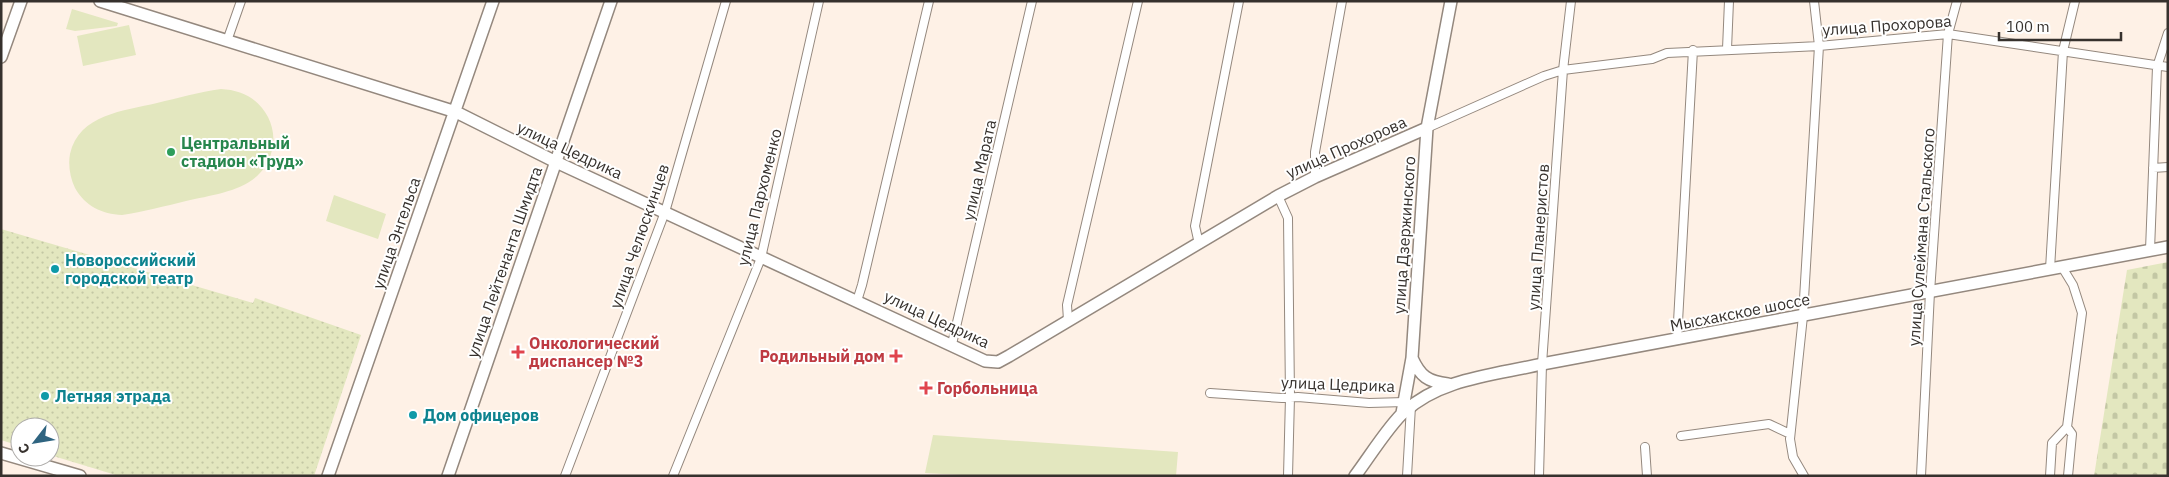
<svg xmlns="http://www.w3.org/2000/svg" width="2169" height="477" font-family="'IBM Plex Sans',sans-serif">
<style>
.grass{fill:#e3e7bf}
.cemetery{fill:url(#cemetery-stones)}
.park{fill:url(#park-dots)}
.lines{fill:none;stroke-linecap:round;stroke-linejoin:round}
.street-casing{stroke:#94887e;stroke-width:10}
.secondary-casing{stroke:#94887e;stroke-width:14}
.street{stroke:#fff;stroke-width:8}
.secondary{stroke:#fff;stroke-width:11}
.leisure-dot{fill:#2e9e5b;stroke:#fff;stroke-width:2}
.culture-dot{fill:#0f9aa8;stroke:#fff;stroke-width:2}
.health-dot{fill:#e0444e;stroke:#fff;stroke-width:2}
.labels{text-anchor:middle;dominant-baseline:central;stroke-width:4;stroke-linejoin:round;paint-order:stroke}
.street-label{font-size:16px;fill:#36312d;stroke:#fff}
.leisure-label{font-size:16px;font-weight:bold;fill:#27864d;stroke:#fff;text-anchor:start}
.culture-label{font-size:16px;font-weight:bold;fill:#0d838f;stroke:#fff;text-anchor:start}
.health-label{font-size:16px;font-weight:bold;fill:#be3a42;stroke:#fff;text-anchor:start}
</style>
<defs>
<pattern id="cemetery-stones" width="16" height="16" patternUnits="userSpaceOnUse" patternTransform="scale(1.25)"><rect width="16" height="16" fill="#e3e7bf"/><path d="M2 7V4a2 2 0 0 1 4 0v3zM10 15v-3a2 2 0 0 1 4 0v3z" fill="#c3c7a4"/></pattern>
<pattern id="park-dots" width="8" height="8" patternUnits="userSpaceOnUse" patternTransform="scale(1.25)"><rect width="8" height="8" fill="#e3e7bf"/><path d="M2 2h.1M6 6h.1" fill="none" stroke="#c3c7a4" stroke-width="1.8" stroke-linecap="round"/></pattern>
</defs>
<rect width="100%" height="100%" fill="#fef1e6"/>
<path class="grass" d="M72,9L118,23L117,26L75,31L66,29Z
M129,25L136,55L83,66L77,36Z
M221,89C241,90 258,98 268,117C273,127 275,139 272,150C263,190 219,193 186,201C165,206 143,212 122,215C102,214 85,206 75,188C70,178 68,165 70,154C79,114 124,111 157,103C178,98 199,92 221,89Z
M334,195L386,214L378,239L326,221Z
M933,435L1178,452L1176,476H981L925,473Z"/>
<path class="cemetery" d="M2168,262V476H2094L2127,270Z"/>
<path class="park" d="M1,229L253,303L255,298L361,335L314,476H119L50,455V427H20V446L1,440Z"/>
<g class="lines">
<defs>
<path id="street" d="M227,41L241,1
M1727,49L1729,1
M1427,128L1544,76L1563,70L1652,59L1667,53L1819,46L1948,34L2168,67
M2153,168L2168,167
M1315,177V152L1342,1
M1278,196L1288,218L1290,397L1288,476
M1199,244L1195,226L1239,1
M2150,250L2157,67L2168,33
M2062,267L2073,285L2082,313L2067,427
M2050,269L2063,51L2075,1
M857,301L862,285L929,1
M1068,320L1067,305L1138,1
M1677,340L1693,50
M952,344L1032,1
M1210,393L1282,398L1298,397L1369,403L1405,402
M2067,427L2072,434L2068,476
M1681,436L1769,424L1790,434
M1645,447L1647,476
M565,476L665,212L726,1
M673,476L761,258L819,1
M1407,476L1411,406
M1539,476L1542,364L1563,70L1571,1
M1804,476L1793,457L1790,439L1803,316L1819,46L1814,1
M1921,476L1930,292L1948,34L1957,1
M2050,476L2052,443L2067,427"/>
<path id="secondary" d="M100,1L456,112L556,162L985,361L998,362L1009,356L1278,196L1315,177L1427,128
M1,57L21,1
M1412,358C1420,376 1428,382 1448,384
M1402,413L1412,358L1427,128L1451,1
M1,453L80,476
M328,476L493,1
M448,476L611,1
M1355,476C1368,459 1389,425 1404,412C1441,378 1495,375 1542,364L2168,247"/>
</defs>
<use href="#street" class="street-casing"/>
<use href="#secondary" class="secondary-casing"/>
<use href="#street" class="street"/>
<use href="#secondary" class="secondary"/>
</g>
<circle class="leisure-dot" cx="171" cy="152" r="5"/>
<g class="culture-dot">
<circle cx="55" cy="269" r="5"/>
<circle cx="45" cy="396" r="5"/>
<circle cx="413" cy="415" r="5"/>
</g>
<g class="health-dot">
<path d="M515.5 344.5h5v5h5v5h-5v5h-5v-5h-5v-5h5z"/>
<path d="M893.5 348.5h5v5h5v5h-5v5h-5v-5h-5v-5h5z"/>
<path d="M923.5 380.5h5v5h5v5h-5v5h-5v-5h-5v-5h5z"/>
</g>
<g class="labels">
<g class="street-label">
<text transform="translate(1887 25) rotate(-4)">улица Прохорова</text>
<text transform="translate(1346 147) rotate(-24)">улица Прохорова</text>
<text transform="translate(570 150) rotate(25)">улица Цедрика</text>
<text transform="translate(979 170) rotate(-77)">улица Марата</text>
<text transform="translate(759 197) rotate(-76)">улица Пархоменко</text>
<text transform="translate(396 233) rotate(-71)">улица Энгельса</text>
<text transform="translate(1404 235) rotate(-86)">улица Дзержинского</text>
<text transform="translate(639 236) rotate(-71)">улица Челюскинцев</text>
<text transform="translate(1538 237) rotate(-86)">улица Планеристов</text>
<text transform="translate(1921 237) rotate(-86)">улица Сулеймана Стальского</text>
<text transform="translate(504 262) rotate(-71)">улица Лейтенанта Шмидта</text>
<text transform="translate(1740 312) rotate(-11)">Мысхакское шоссе</text>
<text transform="translate(937 319) rotate(25)">улица Цедрика</text>
<text transform="translate(1338 384) rotate(2)">улица Цедрика</text>
</g>
<g class="leisure-label">
<text x="181" y="143">Центральный<tspan x="181" dy="18">стадион «Труд»</tspan></text>
</g>
<g class="culture-label">
<text x="65" y="260">Новороссийский<tspan x="65" dy="18">городской театр</tspan></text>
<text x="55" y="396">Летняя этрада</text>
<text x="423" y="415">Дом офицеров</text>
</g>
<g class="health-label">
<text x="529" y="343">Онкологический<tspan x="529" dy="18">диспансер №3</tspan></text>
<text x="885" y="356" text-anchor="end">Родильный дом</text>
<text x="937" y="388">Горбольница</text>
</g>
</g>
<rect width="2169" height="477" fill="none" stroke="#36312d" stroke-width="5"/>
<g transform="translate(35 442) rotate(239)"><circle r="24" fill="#ffffff" stroke="#afadab"/>
<path d="M0-4L9 19L0 12L-9 19Z" fill="#2f6480"/>
<text y="-8" font-size="14" font-weight="bold" text-anchor="middle" fill="#36312d">С</text>
</g>
<path d="M1999 32v8h122v-8" fill="none" stroke="#36312d" stroke-width="2.5"/>
<text x="2006" y="32" font-size="15" fill="#36312d" stroke="#ffffff" stroke-width="4" paint-order="stroke">100 m</text>
</svg>
